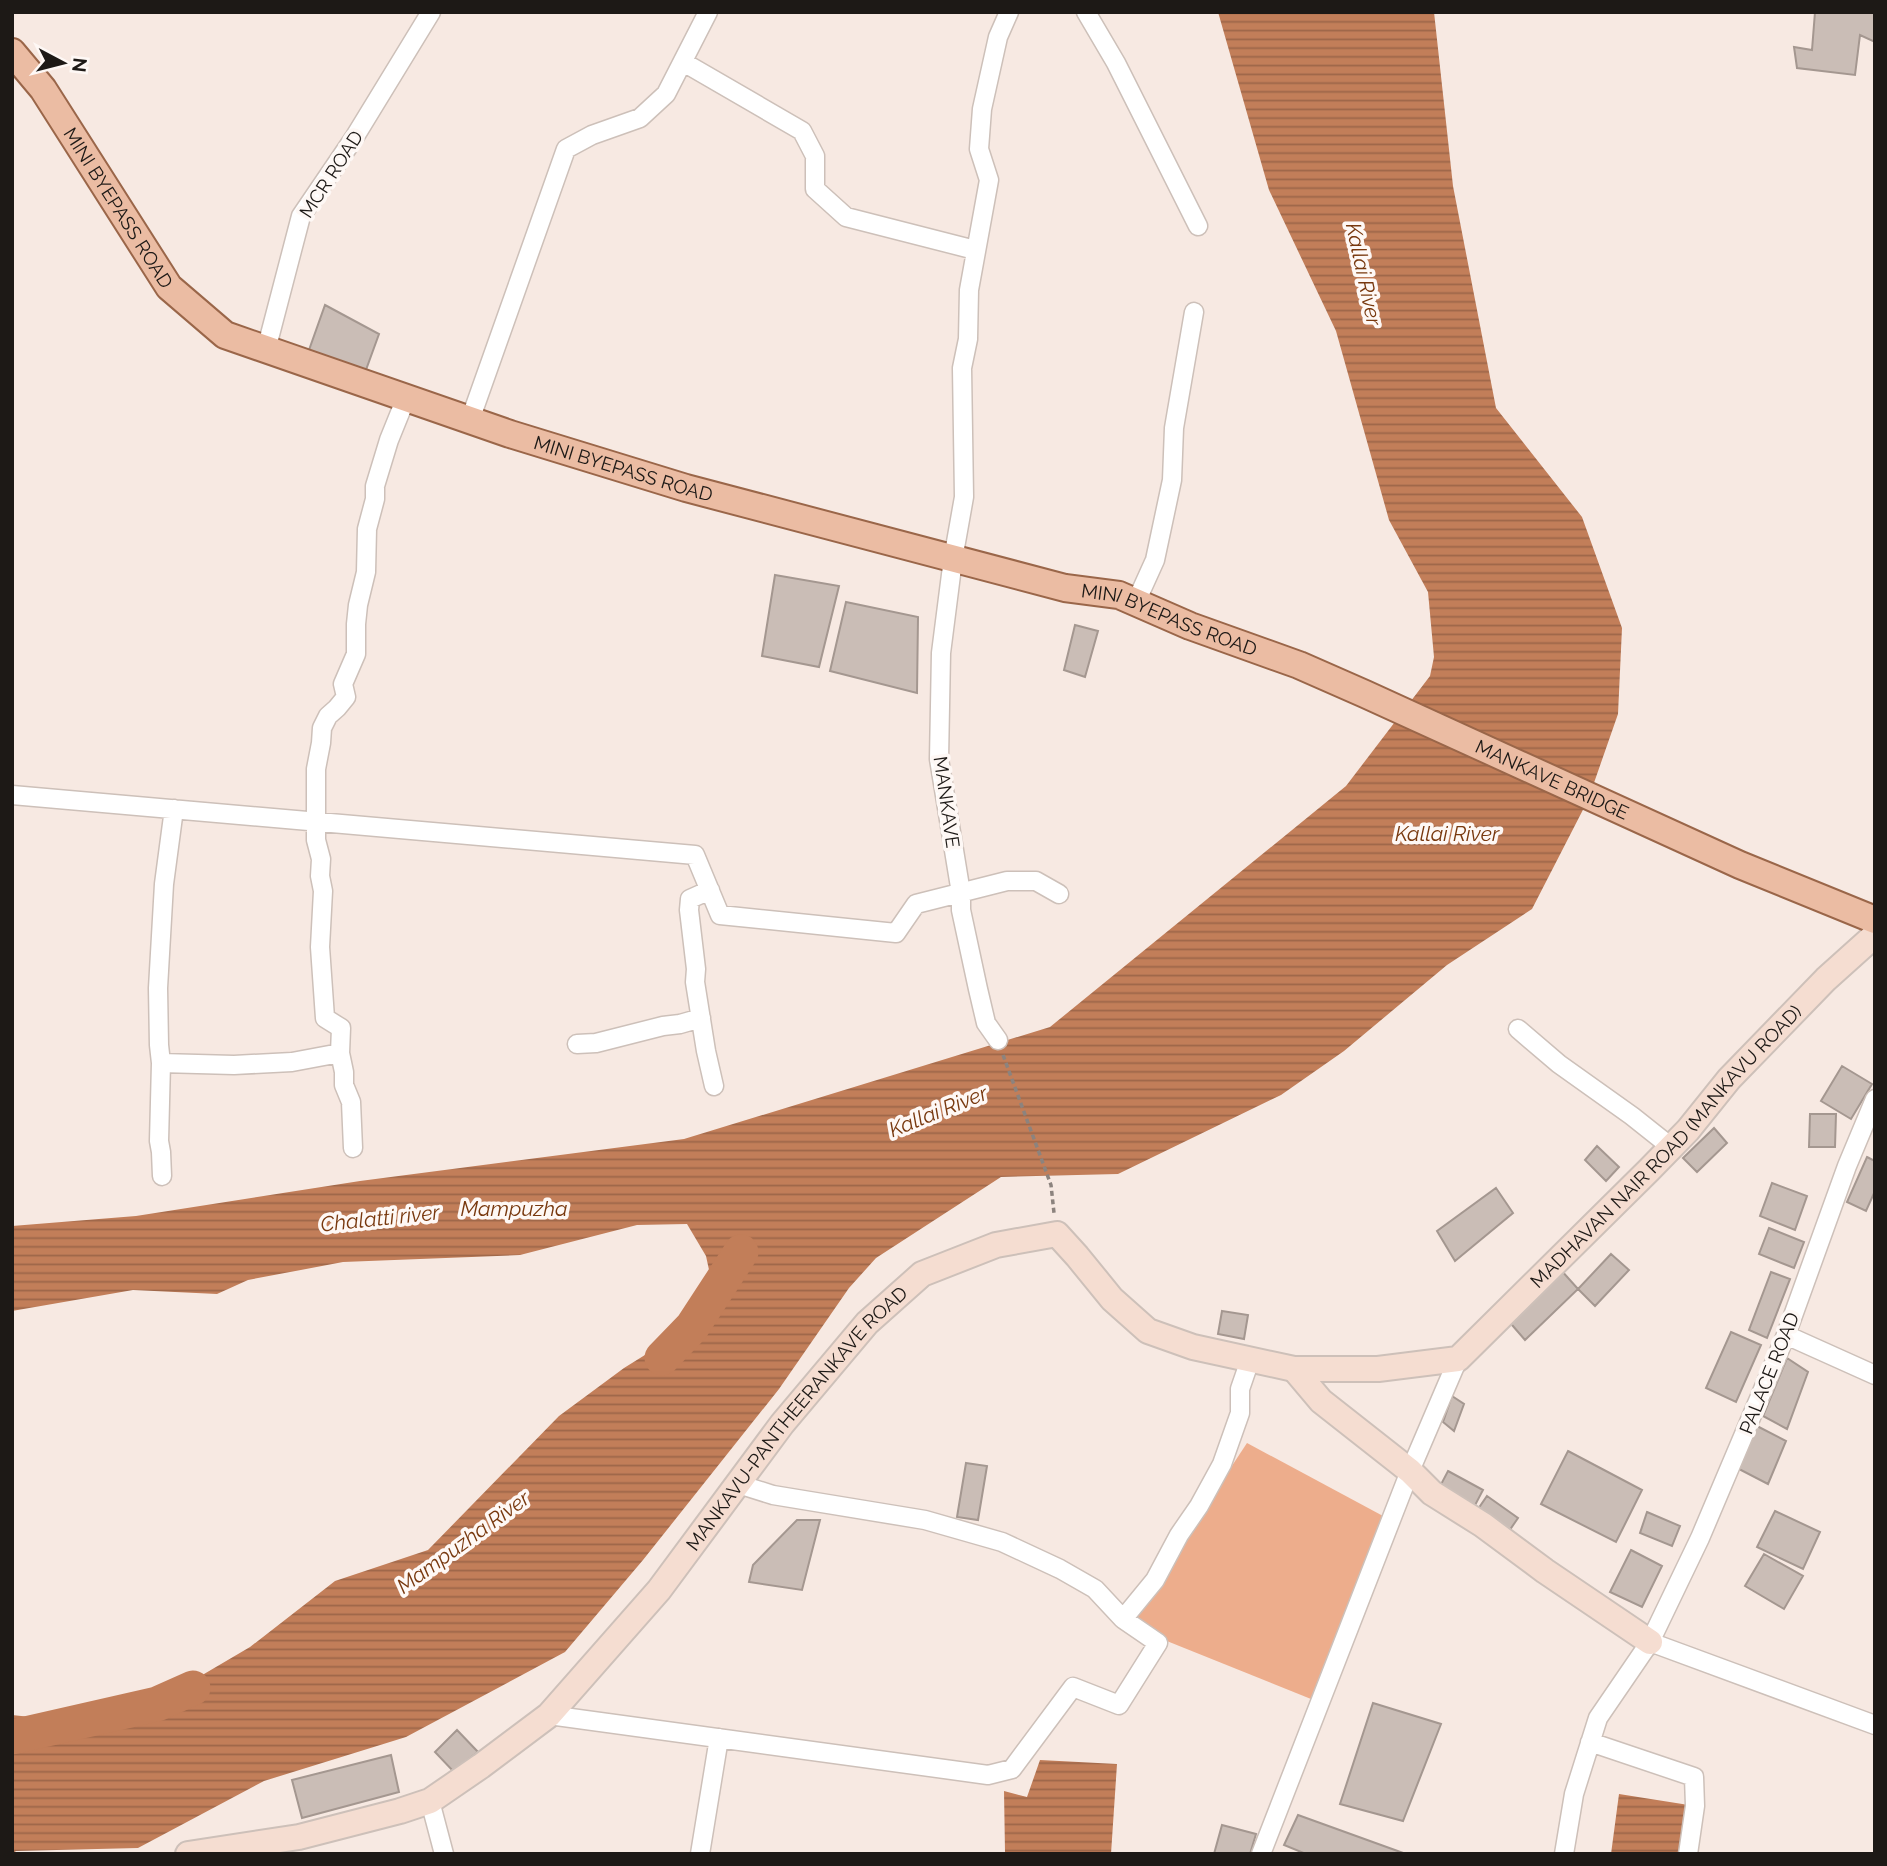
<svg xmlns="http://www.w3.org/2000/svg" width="1887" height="1866" font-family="Raleway,sans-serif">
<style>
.green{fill:#edad8c}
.water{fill:url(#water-rules)}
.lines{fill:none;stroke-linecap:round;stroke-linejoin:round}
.river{stroke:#c27e59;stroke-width:35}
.building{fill:#cabdb6;stroke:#a49790;stroke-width:2}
.street-casing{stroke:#cdc0b9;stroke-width:21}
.secondary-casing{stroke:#cdc0b9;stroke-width:28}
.primary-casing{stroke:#9a6649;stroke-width:30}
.path{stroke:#8c837e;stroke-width:3.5;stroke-dasharray:5 3.5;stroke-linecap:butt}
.street{stroke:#fff;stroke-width:18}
.secondary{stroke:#f5ddd1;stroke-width:24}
.primary{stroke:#ebbca3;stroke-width:26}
.labels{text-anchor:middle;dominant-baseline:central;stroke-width:7;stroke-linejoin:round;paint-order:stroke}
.street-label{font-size:19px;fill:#1d1916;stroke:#fef8f5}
.water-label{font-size:21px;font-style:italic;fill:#78380e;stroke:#fef8f5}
</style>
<defs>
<pattern id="water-rules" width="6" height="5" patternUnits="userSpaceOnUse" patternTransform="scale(1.75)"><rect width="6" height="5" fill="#c27e59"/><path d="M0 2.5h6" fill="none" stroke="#9d6649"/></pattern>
</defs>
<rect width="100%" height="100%" fill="#f7e9e2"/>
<path class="green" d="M1247,1443L1383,1516L1311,1699L1127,1625Z"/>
<path class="water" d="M1218,12H1434L1453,186L1496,408L1582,517L1622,628L1618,714L1588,800L1532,909L1447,965L1344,1051L1281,1095L1118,1174L1001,1177L876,1258L849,1288L779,1389L643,1560L565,1652L406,1737L264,1781L138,1848L16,1851L12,1854V1715L58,1720L100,1712L124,1721L250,1647L335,1581L428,1550L559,1416L624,1368L698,1322L716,1302L706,1256L687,1224L637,1225L520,1255L343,1262L248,1280L217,1294L133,1290L12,1311V1226L136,1216L360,1181L684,1139L1050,1027L1346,786L1430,676L1434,657L1428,592L1389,520L1336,331L1269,190Z
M1040,1760L1117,1764L1111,1854H1017L1005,1852L1004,1791L1027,1797Z
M1619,1794L1695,1806L1689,1854H1611Z"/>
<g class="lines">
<path class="river" d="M662,1358L692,1327L741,1252
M12,1737L157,1704L193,1688"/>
</g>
<path class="building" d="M1815,12H1875V42L1860,35L1855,75L1797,68L1794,47L1812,50Z
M325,305L379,334L363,378L309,350Z
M775,575L839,586L819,667L762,656Z
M846,602L918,617L917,693L830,671Z
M1075,625L1098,631L1085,677L1064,670Z
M1842,1066L1872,1084L1851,1119L1821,1101Z
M1810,1114H1836L1835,1147H1809Z
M1714,1128L1727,1143L1697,1172L1683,1158Z
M1597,1146L1619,1167L1606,1181L1585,1160Z
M1867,1157L1875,1161V1191L1866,1211L1847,1202Z
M1772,1183L1807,1196L1795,1230L1760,1216Z
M1496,1188L1513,1213L1455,1261L1437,1231Z
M1769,1228L1804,1242L1794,1268L1759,1254Z
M1611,1254L1629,1270L1595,1306L1578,1289Z
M1561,1270L1578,1289L1525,1340L1506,1318Z
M1771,1272L1790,1279L1767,1338L1749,1330Z
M1222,1311L1248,1315L1244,1339L1218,1334Z
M1731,1332L1761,1345L1736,1402L1706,1388Z
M1787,1358L1808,1372L1787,1429L1763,1416Z
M1452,1396L1464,1404L1454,1431L1443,1422Z
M1755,1425L1786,1441L1768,1484L1737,1468Z
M1568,1451L1642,1490L1616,1542L1541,1504Z
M966,1463L987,1466L978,1520L957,1517Z
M1448,1471L1483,1490L1472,1511L1437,1492Z
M1487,1496L1518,1518L1507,1534L1476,1512Z
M1775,1511L1820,1532L1803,1569L1757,1547Z
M1647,1512L1680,1526L1672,1546L1640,1533Z
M797,1520H820L802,1590L749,1582L753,1565Z
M1631,1550L1662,1566L1642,1607L1610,1592Z
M1764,1554L1803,1576L1784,1609L1745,1586Z
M1373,1703L1441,1724L1403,1821L1340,1804Z
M457,1730L478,1752L453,1771L435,1752Z
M391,1755L399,1792L302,1818L292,1780Z
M1298,1815L1406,1854H1306L1284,1845Z
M1222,1825L1256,1834L1250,1854H1214Z"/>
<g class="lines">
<defs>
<path id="street" d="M1086,12L1116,63L1198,226
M683,62L802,131L815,156V189L846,217L975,250
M266,350L301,216L354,138L431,12
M470,420L566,149L592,135L640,118L666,94L708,12
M1136,602L1155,560L1172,480L1174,428L1194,312
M12,795L695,855L720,915L896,933L916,904L1007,881H1036L1059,894
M710,890L690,899L689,910L696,969L695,982L706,1051L714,1086
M1518,1029L1559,1064L1632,1116L1671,1147
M998,1040L986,1023L978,989L961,910V893L939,759L941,653L953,559L964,497L962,368L968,339L969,290L989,180L979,149L982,109L998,37L1009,12
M577,1044L596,1043L663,1026L680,1024L701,1018
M161,1063L234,1065L292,1062L340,1053
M353,1148L351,1102L344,1085V1072L340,1053L341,1028L325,1018L320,947L323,891L320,876L321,859L316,840V769L321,743L322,728L328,716L337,708L346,697L343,684L356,654V624L358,605L366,572L367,529L375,499V486L389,440L406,398
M162,1176L161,1152L159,1141L161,1063L159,1045L158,988L164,884L174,809
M1786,1335L1875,1375
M738,1484L773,1495L925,1520L1002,1542L1060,1569L1095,1589L1123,1619L1155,1580L1179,1535L1199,1506L1222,1464L1240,1413V1389L1250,1360
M1650,1642L1875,1725
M549,1715L988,1775L1012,1769L1073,1687L1119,1705L1158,1643L1123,1619
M1590,1742L1694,1777L1695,1806L1688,1854
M430,1801L444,1854
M700,1854L719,1738
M1261,1854L1410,1471L1458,1359
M1564,1854L1574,1794L1598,1718L1650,1642L1700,1538L1786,1335L1847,1166L1875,1099"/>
<g id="secondary">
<path d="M1294,1369L1321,1401L1410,1471L1432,1493L1483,1525L1545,1571L1650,1642"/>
<path id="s1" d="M188,1854L299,1837L400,1811L430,1801L481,1766L549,1715L659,1590L782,1424L867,1323L922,1274L996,1245L1057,1234L1077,1256L1112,1299L1148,1331L1193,1347L1294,1369H1378L1458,1359L1649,1170L1688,1130L1729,1079L1826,979L1875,935"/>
</g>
<g id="primary">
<path id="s2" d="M12,52L43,89L169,287L225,335L510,434L686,488L1065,588L1119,595L1190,626L1299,665L1365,694L1740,865L1875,920"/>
</g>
</defs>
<use href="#street" class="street-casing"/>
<use href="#secondary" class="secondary-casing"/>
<use href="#primary" class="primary-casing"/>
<path class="path" d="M1003,1055L1051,1185L1054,1213"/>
<use href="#street" class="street"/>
<use href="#secondary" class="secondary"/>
<use href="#primary" class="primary"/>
</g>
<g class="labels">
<g class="street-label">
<text transform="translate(331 174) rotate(-57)">MCR ROAD</text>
<text stroke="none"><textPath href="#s2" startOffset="189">MINI BYEPASS ROAD</textPath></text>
<text stroke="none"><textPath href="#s2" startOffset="777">MINI BYEPASS ROAD</textPath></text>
<text stroke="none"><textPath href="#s2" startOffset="1344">MINI BYEPASS ROAD</textPath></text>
<text stroke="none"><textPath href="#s2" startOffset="1760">MANKAVE BRIDGE</textPath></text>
<text transform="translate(947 802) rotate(82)">MANKAVE</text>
<text stroke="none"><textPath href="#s1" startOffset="1862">MADHAVAN NAIR ROAD (MANKAVU ROAD)</textPath></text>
<text transform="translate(1769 1373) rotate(-68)">PALACE ROAD</text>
<text stroke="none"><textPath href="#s1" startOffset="782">MANKAVU-PANTHEERANKAVE ROAD</textPath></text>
</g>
<g class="water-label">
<text transform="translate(1364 274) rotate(78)">Kallai River</text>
<text x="1447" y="833">Kallai River</text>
<text transform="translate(938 1111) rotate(-22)">Kallai River</text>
<text x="514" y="1208">Mampuzha</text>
<text transform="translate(380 1218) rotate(-6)">Chalatti river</text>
<text transform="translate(463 1542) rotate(-36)">Mampuzha River</text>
</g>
</g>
<rect width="1887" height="1866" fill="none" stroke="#1d1916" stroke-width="28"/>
<g transform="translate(63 63) rotate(97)" stroke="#fef8f5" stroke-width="5" paint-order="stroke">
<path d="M0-5L12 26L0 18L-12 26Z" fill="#1d1916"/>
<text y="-10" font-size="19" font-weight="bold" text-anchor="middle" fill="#1d1916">N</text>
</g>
</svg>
